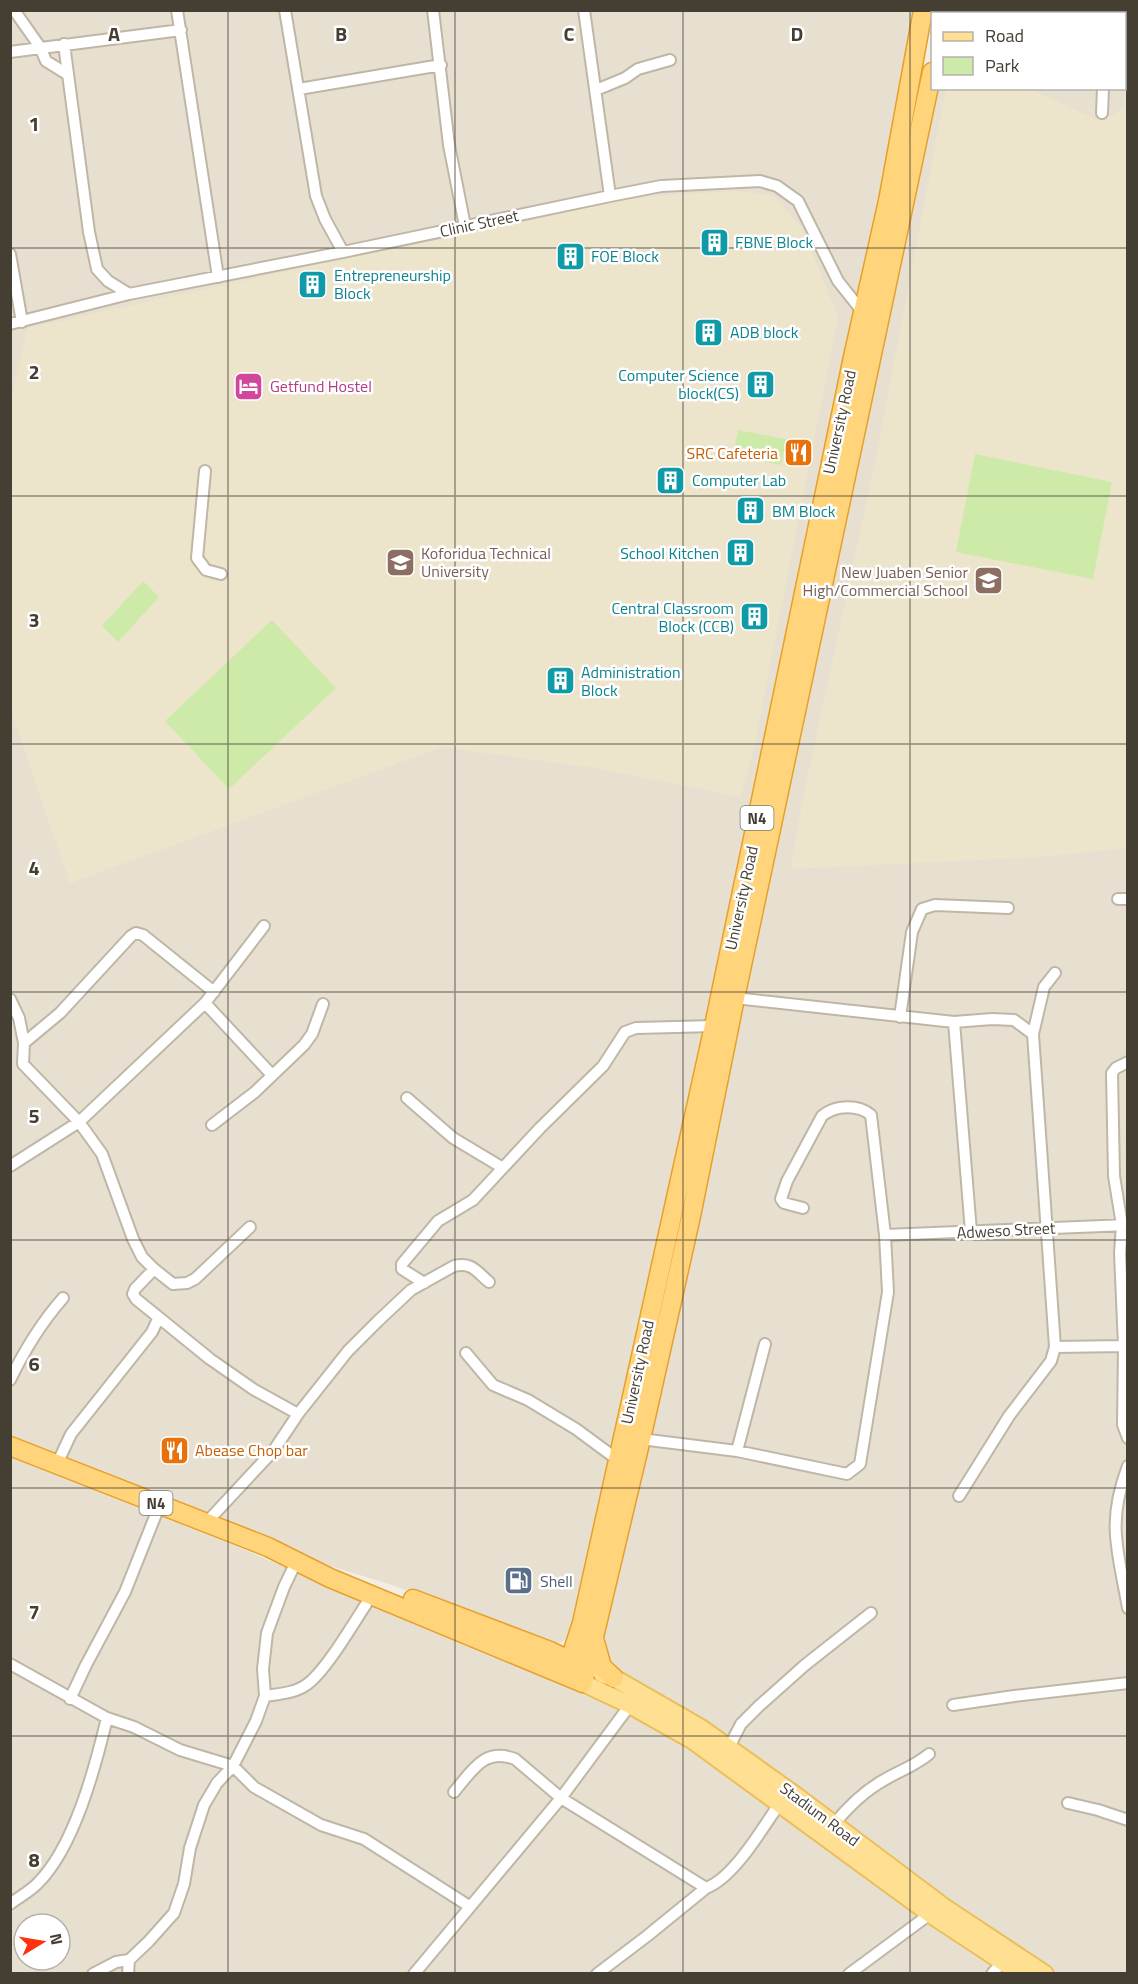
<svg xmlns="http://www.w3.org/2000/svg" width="1138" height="1984" font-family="'Titillium Web',sans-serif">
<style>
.residential{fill:#e7e0d1;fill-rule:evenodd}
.education{fill:#ede4cc}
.green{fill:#cdeaa9}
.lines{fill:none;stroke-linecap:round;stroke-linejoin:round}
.minor-casing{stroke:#bfb6a6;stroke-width:14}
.primary-casing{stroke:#ebbe5a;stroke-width:20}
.trunk-casing{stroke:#e7a02a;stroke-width:21}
.minor{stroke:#fff;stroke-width:10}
.primary{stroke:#ffdf91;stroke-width:16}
.trunk{stroke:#ffd47a;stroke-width:18}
.grid{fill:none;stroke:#453e33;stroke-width:1.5;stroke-opacity:0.55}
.labels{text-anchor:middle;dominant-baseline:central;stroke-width:5;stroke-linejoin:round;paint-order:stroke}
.shield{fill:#fff;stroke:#7d7870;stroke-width:1.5}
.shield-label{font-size:15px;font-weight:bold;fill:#453e33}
.street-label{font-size:16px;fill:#453e33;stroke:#fff}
.culture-label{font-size:16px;fill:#0d838f;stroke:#fff;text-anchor:start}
.hotel-label{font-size:16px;fill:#b23c85;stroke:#fff;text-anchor:start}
.food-label{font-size:16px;fill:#c56008;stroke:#fff;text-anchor:end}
.education-label{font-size:16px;fill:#785e54;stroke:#fff;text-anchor:start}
.service-label{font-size:16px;fill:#4e5e75;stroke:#fff;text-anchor:start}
.grid-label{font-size:20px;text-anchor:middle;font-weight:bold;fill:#453e33;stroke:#fff;stroke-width:5;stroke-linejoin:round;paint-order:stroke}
</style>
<rect width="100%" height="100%" fill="#f3eee4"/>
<path class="residential" d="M10,11H917L888,181L578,1618L567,1638L553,1648L395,1586L299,1556L11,1441Z
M948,11H1127V1973H11L10,1457L240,1548L593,1699L608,1603L933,89L1124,88V14L947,13ZM24,1924H60V1960H24Z"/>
<path class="education" d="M1125,72H1127V848L1036,857L791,869L803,798L877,453L946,89H1030L1099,121L1124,109Z
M737,191L774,196L802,228L838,317L754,747L741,797L595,768L442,747L70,883L11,710L10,404L28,328L610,201L670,195Z"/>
<path class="green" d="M738,430L786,439L781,465L733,456Z
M975,454L1112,482L1093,579L956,552Z
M143,581L159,597L118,642L102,626Z
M272,620L336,688L229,789L165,721Z"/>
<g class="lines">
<defs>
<path id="minor" d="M14,10L40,47L46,61L67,74
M177,10L218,277
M285,10L316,196L325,219L343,252
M433,10L449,145L465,226
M584,10L610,196
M1084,10L1085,14
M64,44L89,232L97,269L108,281L129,294
M10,52L181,30
M1124,77L1128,73
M299,89L441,65
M596,90L625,78L638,69L670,60
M1102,113L1103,88
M10,254L22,322
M10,324L129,294L343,252L610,196L661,186L760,181L777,186L798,201L838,281L865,315
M205,471L197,558L206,570L221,574
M1118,899H1128
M735,998L954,1022
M10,999L19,1018L24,1043L23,1064L79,1122L102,1154L133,1239L142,1257L154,1269L173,1284L187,1283L195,1279L250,1227
M205,1003L272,1075
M900,1017L912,932L922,909L935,905L1008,908
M1033,1034L1044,987L1055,973
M24,1043L60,1013L131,936L136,933L143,935L214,992
M1128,1062L1116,1068L1112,1073L1114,1176L1122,1225L1120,1253L1124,1346L1123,1425L1128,1438
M407,1098L453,1138L503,1168
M212,1125L255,1092L304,1045L312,1034L323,1004
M10,1166L79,1122L205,1003L264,926
M971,1232L954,1022L992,1019L1014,1020L1033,1034L1055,1347
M885,1235L1127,1225
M154,1269L135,1289L133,1294L136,1299L210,1359L253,1389L298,1414
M424,1283L402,1269V1264L438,1221L473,1200L540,1128L603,1066L625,1032L636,1028L714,1026
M466,1353L493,1385L528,1400L576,1429L618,1460
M10,1380C25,1349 41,1323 63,1298
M641,1439L737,1451L847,1474L860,1464L888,1292L885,1235L871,1115C858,1104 835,1105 822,1116L787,1181L781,1199L784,1203L803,1208
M737,1451L765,1344
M57,1464L71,1434L152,1332L158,1319
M1128,1466C1106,1523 1118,1551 1128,1608
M959,1496L1009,1416L1051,1361L1055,1347L1124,1346
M206,1523L274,1450L298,1414L348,1351L378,1321L411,1290L454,1266C472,1262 476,1271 489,1282
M10,1664L107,1718L134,1727L180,1750L233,1766L254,1787L321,1825L364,1839L469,1906
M265,1696C278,1694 295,1693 306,1685C326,1672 357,1617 372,1595
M70,1699L86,1665L125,1592L160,1504
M953,1705L1014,1696L1128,1683
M729,1747L741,1724L759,1706L805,1665L871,1613
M454,1792C472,1771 484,1747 515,1759L561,1798L706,1888L647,1936L597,1974
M1068,1803L1098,1810L1128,1820
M834,1824C848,1807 864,1791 884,1780C899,1771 915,1766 929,1754
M706,1888C734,1878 763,1827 780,1803
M10,1904C19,1897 29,1892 37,1884C74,1848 95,1768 107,1718
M93,1974L116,1962L129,1960L149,1941L174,1913L184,1884L190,1848L204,1805L217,1783L233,1766L256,1721L265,1696L263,1669L267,1633L284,1587L297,1560
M128,1974L129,1960
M414,1974L561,1798L630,1705
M849,1974L930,1914
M992,1974L1002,1962"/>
<path id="primary" d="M602,1674L614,1678L701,1728L795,1795L944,1907L1045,1974
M583,1683L630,1705L692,1740L930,1914L1021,1974"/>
<path id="trunk" d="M943,14L944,10
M10,1446L268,1547L330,1578L583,1683L641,1439L691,1216L735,998L932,72
M413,1599L550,1651L579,1665
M595,1642L602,1667L614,1678
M565,1675L582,1623L714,1026L853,357L888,201L923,10"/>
</defs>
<use href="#minor" class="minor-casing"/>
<use href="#primary" class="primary-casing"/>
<use href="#trunk" class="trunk-casing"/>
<use href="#minor" class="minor"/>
<use href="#primary" class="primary"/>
<use href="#trunk" class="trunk"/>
</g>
<path class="grid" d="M228,10V1974M455,10V1974M683,10V1974M910,10V1974M10,248H1128M10,496H1128M10,744H1128M10,992H1128M10,1240H1128M10,1488H1128M10,1736H1128"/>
<defs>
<symbol id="building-square" viewBox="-11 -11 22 22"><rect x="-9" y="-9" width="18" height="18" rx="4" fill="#0f9aa8" stroke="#fff"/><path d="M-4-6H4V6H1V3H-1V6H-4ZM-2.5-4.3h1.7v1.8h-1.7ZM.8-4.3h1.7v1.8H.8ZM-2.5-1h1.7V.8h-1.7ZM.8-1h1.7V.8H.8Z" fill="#fff"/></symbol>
<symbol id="hotel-square" viewBox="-11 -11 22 22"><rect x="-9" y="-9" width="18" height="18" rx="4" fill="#d1479c" stroke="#fff"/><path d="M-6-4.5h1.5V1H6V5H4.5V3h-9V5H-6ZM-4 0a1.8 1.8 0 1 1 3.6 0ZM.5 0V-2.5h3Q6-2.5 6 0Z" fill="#fff"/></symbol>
<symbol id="restaurant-square" viewBox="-11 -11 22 22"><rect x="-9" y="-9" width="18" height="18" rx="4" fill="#e8710a" stroke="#fff"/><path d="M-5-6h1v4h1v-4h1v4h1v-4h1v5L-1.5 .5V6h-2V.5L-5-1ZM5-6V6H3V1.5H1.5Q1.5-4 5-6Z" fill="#fff"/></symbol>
<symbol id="school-square" viewBox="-11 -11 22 22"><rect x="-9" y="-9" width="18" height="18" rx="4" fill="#8d6e63" stroke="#fff"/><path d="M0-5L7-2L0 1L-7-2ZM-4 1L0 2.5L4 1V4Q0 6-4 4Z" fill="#fff"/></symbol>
<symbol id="fuel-square" viewBox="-11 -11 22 22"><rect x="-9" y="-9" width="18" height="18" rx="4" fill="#5c6f8a" stroke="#fff"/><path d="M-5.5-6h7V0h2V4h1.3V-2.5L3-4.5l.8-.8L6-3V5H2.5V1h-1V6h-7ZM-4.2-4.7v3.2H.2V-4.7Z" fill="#fff"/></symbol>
</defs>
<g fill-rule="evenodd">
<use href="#building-square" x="698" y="226" width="33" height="33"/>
<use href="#building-square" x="554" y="240" width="33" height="33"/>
<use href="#building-square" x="296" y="268" width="33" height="33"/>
<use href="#building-square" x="692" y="316" width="33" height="33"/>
<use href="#building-square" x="744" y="368" width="33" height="33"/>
<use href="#hotel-square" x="232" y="370" width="33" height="33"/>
<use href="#restaurant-square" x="782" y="436" width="33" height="33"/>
<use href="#building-square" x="654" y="464" width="33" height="33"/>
<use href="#building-square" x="734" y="494" width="33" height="33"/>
<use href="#building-square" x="724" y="536" width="33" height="33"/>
<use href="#school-square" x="384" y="546" width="33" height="33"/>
<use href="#school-square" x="972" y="564" width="33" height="33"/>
<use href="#building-square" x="738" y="600" width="33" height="33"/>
<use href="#building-square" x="544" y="664" width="33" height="33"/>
<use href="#restaurant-square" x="158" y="1434" width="33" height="33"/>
<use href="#fuel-square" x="502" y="1564" width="33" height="33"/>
</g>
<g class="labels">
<g class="shield">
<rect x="740.5" y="806" width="33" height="24" rx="4.5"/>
<rect x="139.5" y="1491" width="33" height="24" rx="4.5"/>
</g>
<g class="shield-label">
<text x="757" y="818">N4</text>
<text x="156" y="1503">N4</text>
</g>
<g class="street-label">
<text transform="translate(479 223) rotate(-12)">Clinic Street</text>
<text transform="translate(839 422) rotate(-78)">University Road</text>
<text transform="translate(741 898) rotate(-78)">University Road</text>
<text transform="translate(1006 1230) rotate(-3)">Adweso Street</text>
<text transform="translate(637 1372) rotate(-78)">University Road</text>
<text transform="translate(820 1814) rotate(37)">Stadium Road</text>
</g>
<g class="culture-label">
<text x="735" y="242">FBNE Block</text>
<text x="591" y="256">FOE Block</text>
<text x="334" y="275">Entrepreneurship<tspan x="334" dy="18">Block</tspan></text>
<text x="730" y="332">ADB block</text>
<text x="739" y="375" text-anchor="end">Computer Science<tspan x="739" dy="18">block(CS)</tspan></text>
<text x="692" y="480">Computer Lab</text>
<text x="772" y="511">BM Block</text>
<text x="719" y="553" text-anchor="end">School Kitchen</text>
<text x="734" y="608" text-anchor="end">Central Classroom<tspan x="734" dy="18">Block (CCB)</tspan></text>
<text x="581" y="672">Administration<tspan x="581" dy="18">Block</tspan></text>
</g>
<g class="hotel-label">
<text x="270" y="386">Getfund Hostel</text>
</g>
<g class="food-label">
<text x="778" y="453">SRC Cafeteria</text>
<text x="195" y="1450" text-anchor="start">Abease Chop bar</text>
</g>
<g class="education-label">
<text x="421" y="553">Koforidua Technical<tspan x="421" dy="18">University</tspan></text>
<text x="968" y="572" text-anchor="end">New Juaben Senior<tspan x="968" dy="18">High/Commercial School</tspan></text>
</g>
<g class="service-label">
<text x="540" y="1581">Shell</text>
</g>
</g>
<g class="grid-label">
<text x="114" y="41">A</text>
<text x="341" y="41">B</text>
<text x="569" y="41">C</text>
<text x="797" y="41">D</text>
<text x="34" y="131">1</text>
<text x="34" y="379">2</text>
<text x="34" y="627">3</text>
<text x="34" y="875">4</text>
<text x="34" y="1123">5</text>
<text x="34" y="1371">6</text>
<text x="34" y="1619">7</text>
<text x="34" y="1867">8</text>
</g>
<rect width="1138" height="1984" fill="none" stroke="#453e33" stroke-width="24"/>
<rect x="931" y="12" width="195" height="78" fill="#ffffff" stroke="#b5b2ad" stroke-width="1.5"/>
<rect x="943" y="32" width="30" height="9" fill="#ffdf91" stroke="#b5b2ad" stroke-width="1.5"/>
<text x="985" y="42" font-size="18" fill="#453e33">Road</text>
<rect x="943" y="57" width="30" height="18" fill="#cdeaa9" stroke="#b5b2ad" stroke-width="1.5"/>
<text x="985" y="72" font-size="18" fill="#453e33">Park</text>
<g transform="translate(42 1942) rotate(79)"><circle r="28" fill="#ffffff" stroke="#b5b2ad" stroke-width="1.5"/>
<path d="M0-4.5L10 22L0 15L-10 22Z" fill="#ff310f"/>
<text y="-9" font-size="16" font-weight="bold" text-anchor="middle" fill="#453e33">N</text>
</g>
</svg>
